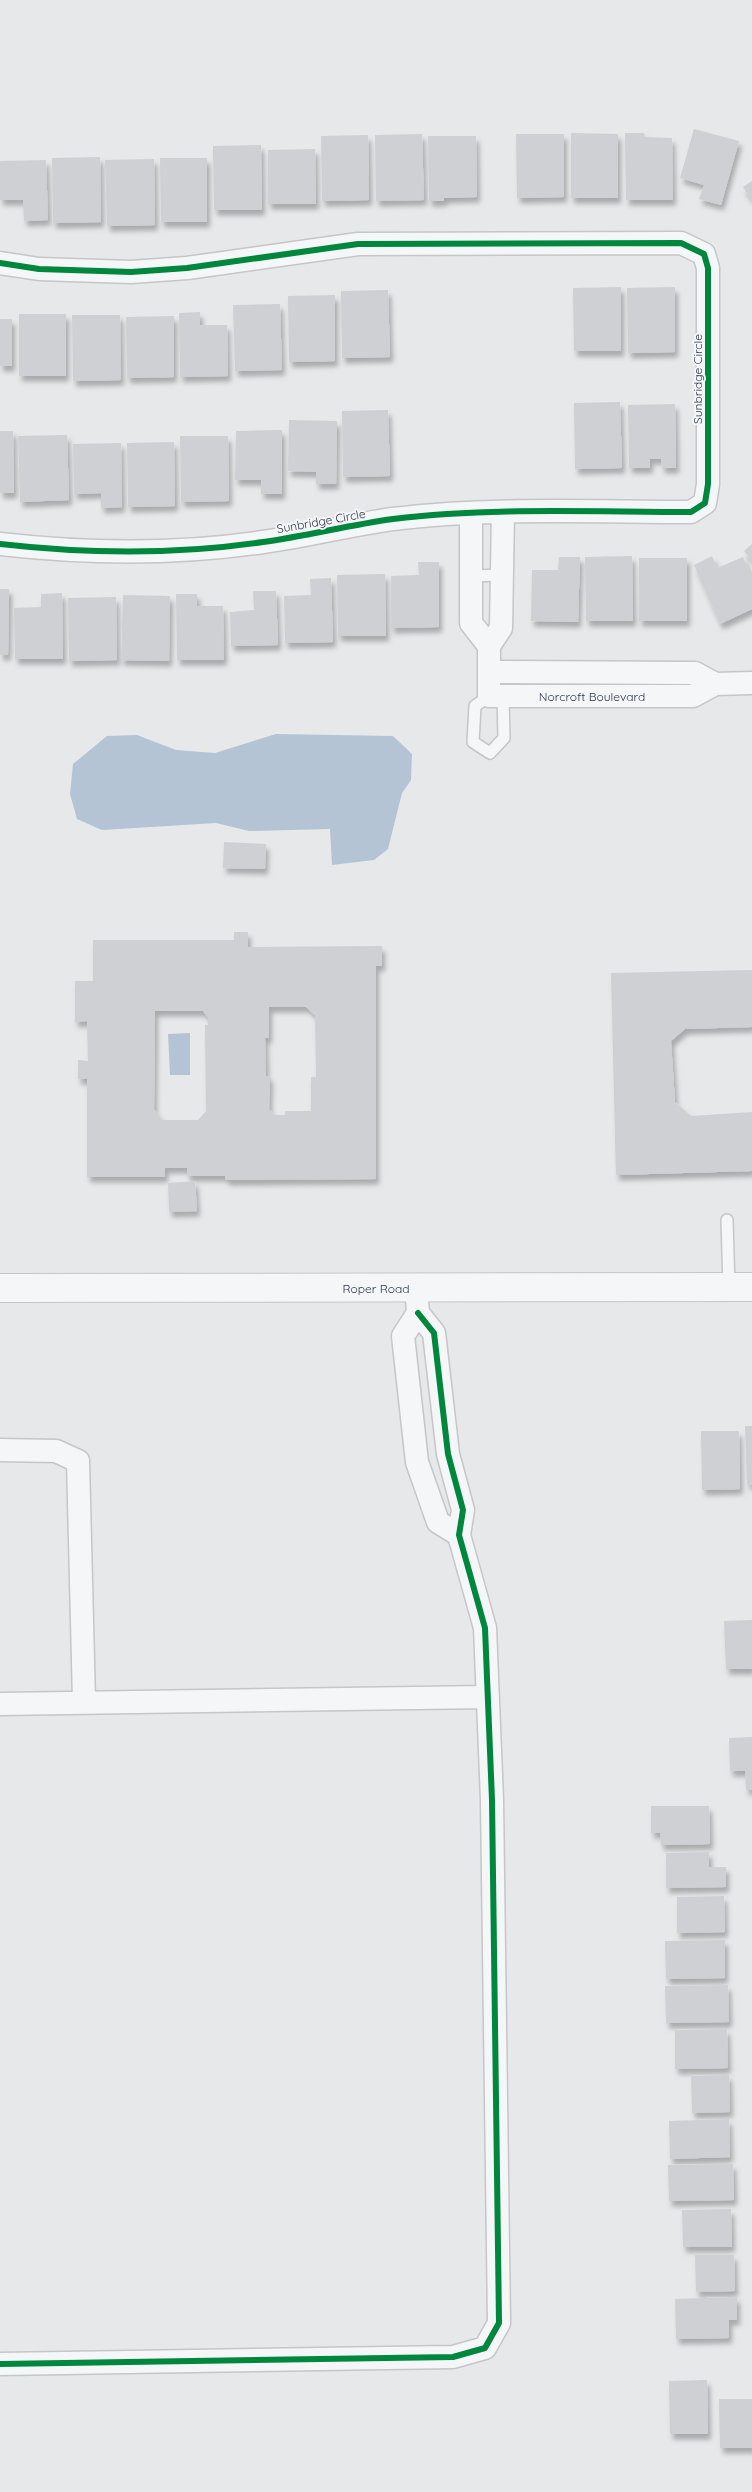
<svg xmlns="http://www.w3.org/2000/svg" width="752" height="2492" font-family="Quicksand,sans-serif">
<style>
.water{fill:#b4c4d5}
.building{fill:#ced0d3;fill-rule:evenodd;filter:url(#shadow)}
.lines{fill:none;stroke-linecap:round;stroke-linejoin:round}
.service-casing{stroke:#c4c6c8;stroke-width:14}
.minor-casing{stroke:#c4c6c8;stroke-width:25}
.tertiary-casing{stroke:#c4c6c8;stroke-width:30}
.service{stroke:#f5f6f7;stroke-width:11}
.minor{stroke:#f5f6f7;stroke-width:22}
.tertiary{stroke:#f5f6f7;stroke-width:28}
.cycleway-casing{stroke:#f4f6f9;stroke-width:9}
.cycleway{stroke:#00873e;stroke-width:6}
.labels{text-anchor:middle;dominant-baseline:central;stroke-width:4;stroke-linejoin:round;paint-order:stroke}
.street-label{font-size:12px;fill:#2b3445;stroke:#f4f6f9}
</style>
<defs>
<filter id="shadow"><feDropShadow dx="3" dy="5.5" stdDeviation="2.5" flood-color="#0004"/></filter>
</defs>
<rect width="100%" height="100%" fill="#e6e8ea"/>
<path class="water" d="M276,734L393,736L412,754L411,780L402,793L388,849L374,860L332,865L330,829L249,831L216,823L102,830L77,819L70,794L73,764L107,736L137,735L176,750L215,753Z
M190,1033V1075H170L168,1034Z"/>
<path class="building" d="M694,129L739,141L721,205L699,199L704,185L680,178Z
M571,133L618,134V198H571Z
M625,133H644L645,137L672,138L673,200H626Z
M422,134L424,200L376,201L375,135Z
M516,134H564V197L517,198Z
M368,135L369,200L322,201L321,136Z
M428,136H476L477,197L444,198V201H429Z
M261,145L262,210H214L213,146Z
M315,149L316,204H268V150Z
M100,157L101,222L53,223L52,158Z
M160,158H207V222H161Z
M154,159L155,225L107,226L105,160Z
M46,160L48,220L24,221L23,200H0V161Z
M752,181V201L743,187Z
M621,287V351H574L573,288Z
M675,287V352L628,353L627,288Z
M388,290L390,357L342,358L341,291Z
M335,295V361L289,362L288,296Z
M280,304L282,370L235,371L233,305Z
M200,312V325H227L228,376L180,377L179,313Z
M19,314H66V376H19Z
M72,315H120L121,380L73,381Z
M174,316V377L127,378L126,317Z
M0,319H12V366H0Z
M620,402L622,468L575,469L574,403Z
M675,404L676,468H662L661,459H650V468H629L628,405Z
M388,410L390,476L343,477L342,411Z
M289,420L337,421L336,484H316V472L288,471Z
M282,430V494H261V480H235L236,431Z
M0,431H13L14,493H0Z
M67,435L69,500L20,502L18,436Z
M180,436H228L229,501L181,502Z
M174,442L175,506L128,507L127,443Z
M121,443L122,507L101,508V493L74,494L73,444Z
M752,544V561L744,551Z
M632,556L633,621H586L585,557Z
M712,556L717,568L743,557L752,578V609L720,624L694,565Z
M559,557H580L578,622L531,621L532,570H558Z
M639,558H687V621H639Z
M418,562H439V627L391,628V576L419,575Z
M385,574L386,636H338L337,575Z
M331,578L333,642L285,643L284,596L311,595L310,579Z
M0,589H9L8,655H0Z
M253,591H276L278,645L231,646L230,612L254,610Z
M62,593L63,659H15L14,608L41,607V594Z
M176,594H197V606H223L224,660H177Z
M123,595L170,596L169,661L121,660Z
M116,597L117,660L69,661L68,598Z
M224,842L266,844L265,869L223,868Z
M234,932H248V947L382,946V966H376V1179L226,1180L225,1176H187V1168H165V1177H87V1079H78V1060L88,1061L87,1021L75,1022V981H93V940H234ZM269,1007H306L315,1015L316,1077H311V1111H285V1115H274L269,1109L270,1076H266L265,1038H269ZM155,1011H203L208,1017V1025H205L206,1111L198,1120H162L154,1109Z
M752,970V1027L685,1029L671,1041L675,1102L691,1116L752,1112V1171L616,1175L611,973Z
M195,1181L197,1211L169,1212L168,1183Z
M745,1426H752V1484L747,1485Z
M701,1431H739L740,1489L702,1490Z
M752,1620V1669H726L724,1621Z
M752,1737V1790H746L745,1771H730L729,1738Z
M651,1806H709L710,1844L661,1845L660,1833H651Z
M709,1852V1867H726V1887L666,1888V1853Z
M724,1896L725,1932L677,1933V1897Z
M725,1940V1978L666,1979L665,1941Z
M728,1985L729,2022L666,2023L665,1986Z
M727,2029L728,2068L675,2069V2030Z
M729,2075L730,2112L692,2113L691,2076Z
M729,2119L730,2157L670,2159L669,2121Z
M733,2164L734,2200L669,2201L668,2165Z
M731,2209L732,2247H683L682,2210Z
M695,2255H734L735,2291L696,2292Z
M737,2297V2320H729V2338L676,2339L675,2299Z
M707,2380L708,2434H670L669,2381Z
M719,2399H752V2448H720Z"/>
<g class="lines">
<defs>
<path id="service" d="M471,576L501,575
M489,696L475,706L473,742L490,753L504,738L503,696
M727,1220L729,1287"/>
<path id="minor" d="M0,263L39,269L131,272L187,268L358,244L681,243L704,254L708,268V484L705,503L691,512C592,512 491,507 393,519C349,525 307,536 263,542C175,555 88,554 0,544
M503,512L501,628L489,646V696H693L715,684
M471,513V623L489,646
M490,672L695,673L715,684L752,683
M417,1299L418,1313L403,1336L417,1462L438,1522L459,1535
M0,1450L56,1451L78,1461L84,1701
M0,1704L488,1697
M0,2364L453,2357L485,2348L499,2323L492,1800L485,1628L459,1535L463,1510L448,1454L434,1333L418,1313"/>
<path id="tertiary" d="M0,1288L752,1287"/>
</defs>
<use href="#service" class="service-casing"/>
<use href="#minor" class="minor-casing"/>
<use href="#tertiary" class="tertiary-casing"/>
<use href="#service" class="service"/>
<use href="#minor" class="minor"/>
<use href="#tertiary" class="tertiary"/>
<defs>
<path id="cycleway" d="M0,263L39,269L131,272L187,268L358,244L681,243L704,254L708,268V484L705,503L691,512C592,512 491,507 393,519C349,525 307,536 263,542C175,555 88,554 0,544
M0,2364L453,2357L485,2348L499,2323L492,1800L485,1628L459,1535L463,1510L448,1454L434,1333L418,1313"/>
</defs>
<use href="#cycleway" class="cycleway-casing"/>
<use href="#cycleway" class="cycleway"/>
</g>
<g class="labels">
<g class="street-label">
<text transform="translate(697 379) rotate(-90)">Sunbridge Circle</text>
<text transform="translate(321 521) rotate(-10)">Sunbridge Circle</text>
<text x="592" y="696">Norcroft Boulevard</text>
<text x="376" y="1288">Roper Road</text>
</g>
</g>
</svg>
